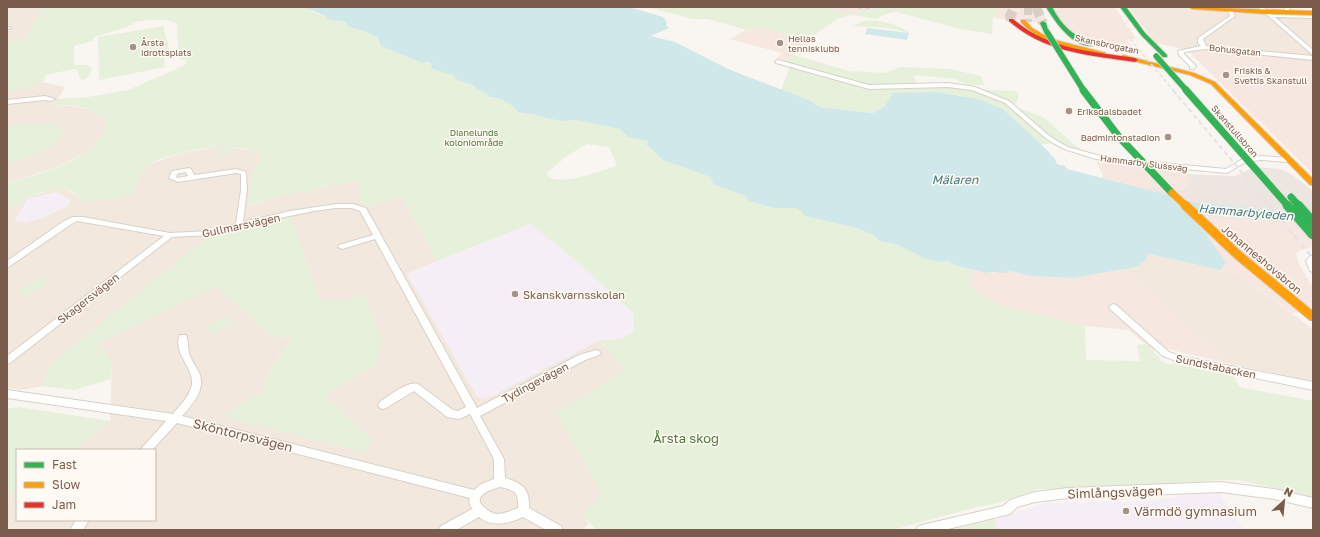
<svg xmlns="http://www.w3.org/2000/svg" width="1320" height="537" font-family="'Golos Text',sans-serif">
<style>
.residential{fill:#f2e8de}
.commercial{fill:#f6e8e1}
.industrial{fill:#ede5e0}
.education{fill:#f6eef6}
.green{fill:#e7f0db;fill-rule:evenodd}
.water{fill:#d0e8ea}
.lines{fill:none;stroke-linecap:round;stroke-linejoin:round}
.secondary-tunnel{stroke:#d9cfc7;stroke-width:8;stroke-dasharray:8 4;stroke-linecap:butt}
.highway-tunnel{stroke:#d9cfc7;stroke-width:10;stroke-dasharray:10 4.5;stroke-linecap:butt}
.street-casing{stroke:#d7d1cb;stroke-width:2}
.fast-casing{stroke:#d9d2cb;stroke-width:2}
.slow-casing{stroke:#d9d2cb;stroke-width:2}
.jam-casing{stroke:#d9d2cb;stroke-width:2}
.street{fill:#fefefd;fill-rule:evenodd}
.fast{fill:#30b455;fill-rule:evenodd}
.slow{fill:#ff9f0a;fill-rule:evenodd}
.jam{fill:#e5322d;fill-rule:evenodd}
.rail-far2{stroke:#e6e3e7;stroke-width:1.5;stroke-dasharray:4 2.5;stroke-linecap:butt}
.rail-far1{stroke:#e6e3e7;stroke-width:2;stroke-dasharray:5 3;stroke-linecap:butt}
.rail{stroke:#e6e3e7;stroke-width:2.5;stroke-dasharray:6 4;stroke-linecap:butt}
.fast-bridge-far2-casing{stroke:#d9d2cb;stroke-width:7;stroke-linecap:butt}
.fast-bridge-far1-casing{stroke:#d9d2cb;stroke-width:8;stroke-linecap:butt}
.fast-bridge-casing{stroke:#d9d2cb;stroke-width:11;stroke-linecap:butt}
.slow-bridge-far1-casing{stroke:#d9d2cb;stroke-width:8;stroke-linecap:butt}
.slow-bridge-casing{stroke:#d9d2cb;stroke-width:11;stroke-linecap:butt}
.fast-bridge-far2{stroke:#30b455;stroke-width:5.5}
.fast-bridge-far1{stroke:#30b455;stroke-width:7}
.fast-bridge{stroke:#30b455;stroke-width:9}
.slow-bridge-far1{stroke:#ff9f0a;stroke-width:7}
.slow-bridge{stroke:#ff9f0a;stroke-width:9}
.poi-dot{fill:#a69286;stroke:#fffaf3;stroke-width:1.5}
.labels{text-anchor:middle;dominant-baseline:central;stroke-width:3;stroke-linejoin:round;paint-order:stroke}
.far-poi-label{font-size:9px;fill:#7a5c4d;stroke:#fffaf3;text-anchor:start}
.far-street-label{font-size:9px;fill:#7a5c4d;stroke:#fffaf3}
.far-park-label{font-size:9px;fill:#537a41;stroke:#fffaf3}
.street-label{font-size:11px;fill:#7a5c4d;stroke:#fffaf3}
.poi-label{font-size:11px;fill:#7a5c4d;stroke:#fffaf3;text-anchor:start}
.water-label{font-size:12px;font-style:italic;fill:#437c86;stroke:#fffaf3}
.near-street-label{font-size:13px;fill:#7a5c4d;stroke:#fffaf3}
.near-park-label{font-size:13px;fill:#537a41;stroke:#fffaf3}
.near-poi-label{font-size:13px;fill:#7a5c4d;stroke:#fffaf3;text-anchor:start}
</style>
<rect width="100%" height="100%" fill="#f9f5f0"/>
<path class="residential" d="M7,7L43,9L24,40L7,43Z
M820,7H876L872,11L862,10L853,15Z
M1128,7H1177L1268,14L1313,15V58L1187,50L1156,43Z
M42,82L65,87L58,99L53,101L48,105L73,106L95,111L106,120V127L101,138L92,148L79,156L57,167L7,183V90H15Z
M222,146L255,151L262,156L252,173L249,206L273,197L313,190L358,179L361,203L368,207L401,196L437,261L407,274L486,399L600,340L625,371L557,413L602,495L583,515L589,523L583,530H7V498L17,491V520H155V450H74L110,421L112,364L99,343L216,285L271,336L293,339L267,373L264,391L224,416L364,452L372,440L325,395L375,365L346,301L320,300L290,217L50,364L42,386L22,390L7,388V208L21,205L25,198L55,189H63L81,197L85,203L136,186L140,174L150,164L178,154Z
M1147,254L1238,274L1313,329V381L1230,364L1124,269L1136,267L1145,261Z"/>
<path class="commercial" d="M998,7H1041L1047,23L993,18Z
M1051,7H1115L1136,39H1126L1141,57L1096,45L1071,36Z
M756,27L812,41L806,48L783,62L775,60L782,53L730,39L746,30L750,31Z
M1206,49L1313,58V174L1187,50Z
M1103,161L1185,174L1193,181L1183,190L1149,187V190L1102,178L1103,174L1096,162Z
M1204,216L1313,225V247L1301,250L1296,254L1299,264L1313,288V310L1292,313L1238,274L1220,270L1222,267L1205,232Z
M1124,269L1230,364L1168,349L1153,350L1128,330L1085,326L999,305L969,287L972,270L986,273L1010,271L1029,276L1073,278Z"/>
<path class="industrial" d="M1255,167L1280,169L1288,172L1306,185L1313,192V214L1172,200L1167,195L1149,190L1148,187L1183,190L1193,181L1185,174L1235,176Z
M1186,213L1313,223V225L1205,216Z"/>
<path class="education" d="M56,192L71,200L68,206L40,219L22,223L23,221L14,222L27,199Z
M530,224L574,259L634,314V332L621,339L600,340L486,399L477,397L407,274Z
M1219,493L1244,530H998L995,519L1045,503L1151,501L1185,495Z"/>
<path class="green" d="M29,7H305L318,14L337,20L336,21L346,22L347,26C358,30 370,32 380,39L379,42L388,49L402,53L422,63H431L441,71L455,76L459,81L467,82L475,86L476,89L487,94L489,97C498,98 512,102 517,112L542,116L545,118L562,121L576,120L620,129L628,137L648,141V143L645,145L663,160L707,175L711,177L713,184L745,196L749,201L773,208H796L802,212L805,216L857,228L875,236L879,241L898,245L927,259L941,262L948,261L957,266L972,270L970,287L999,305L1085,326L1086,360L1140,361L1137,345L1146,344L1160,358L1159,360L1170,365L1172,363L1234,377L1239,387L1313,401V497L1239,480H1215L1155,488L1038,489L992,505L977,507L892,530H596L583,515L602,495L556,413L625,371L600,340L621,339L634,332V314L574,259L530,224L437,261L401,196L368,207L361,203L358,179L313,190L273,197L248,206L252,173L262,156C254,150 244,148 234,147L232,155L220,156L222,149L233,147C218,144 160,155 149,165C139,174 136,182 135,195L85,203C70,181 46,191 25,198L21,205L7,208V183C36,175 106,158 106,120C90,104 68,105 47,105L58,99L88,97L128,90L177,69L185,65L187,61L179,59L177,28L178,24L167,20H147L136,22L124,28L95,37L92,41L74,46V65H87L92,68C89,75 89,79 81,80L77,70L74,69L45,75C45,78 46,79 43,81C38,86 14,91 7,90V43L24,40L43,9H29ZM587,144L609,147L617,166C602,170 554,190 546,173L567,156Z
M647,7H820L853,15L862,10L872,11L876,7H998L993,18L992,34L961,29L896,12L885,14L876,19L853,15L837,19L807,40L756,27L750,31L708,19H693Z
M863,21C879,19 897,24 910,33L886,28L853,26Z
M163,26L171,56L164,58L165,67L99,80L98,37Z
M794,55L849,71L885,73L900,67L950,69L981,76L984,85H968L954,79L914,75L916,83L870,85L854,82L783,62Z
M790,67L793,69L867,88L957,87L968,88L1004,102L1051,144H1040L1003,109L978,99L936,92L885,106L873,113L819,107L811,101L781,90Z
M984,90L1016,91L1019,96L1015,105L1008,101L985,92Z
M1018,108L1045,118L1072,143L1081,149C1057,149 1035,123 1018,108Z
M46,123C95,133 20,162 7,165V127L26,124Z
M290,217L320,299L346,301L365,293L382,339L375,365L325,395L372,440L364,452L223,416L264,391L267,374L293,339L271,336L216,286L99,343L112,364L111,379L74,390L42,386L50,364L205,239Z
M39,278L51,280L28,297L16,294Z
M227,316L234,323L212,334L205,327Z
M18,407L110,421L74,450H17V491L7,498V409Z
M995,519L998,530H950Z"/>
<path class="water" d="M305,7H629L663,17L667,22L666,25L669,28L651,36L675,42L728,69L811,101L819,107L873,113L885,106L893,93L936,92L978,99L1003,109L1044,147L1055,159L1057,164L1065,166L1067,169L1168,195L1173,200L1313,214V223L1187,213L1205,232L1226,263L1220,270L1148,254L1145,261L1136,267L1073,278L1029,276L1010,271L1004,273L993,272L986,273L957,266L948,261L941,262L926,259L898,245L879,241L875,236L857,228L805,216L802,212L796,208H773L749,201L745,196L713,184L711,177L663,160L645,144L648,143V141L628,137L620,129L576,120L562,121L545,118L542,116L517,112L516,109C507,102 500,98 489,97L487,94L476,89L475,86C468,83 461,82 454,78L455,76L433,69L430,67L433,64L427,62L422,63L381,46L378,37C372,36 368,32 363,31C357,29 352,28 347,26L346,22L327,19V17Z
M867,28L909,33L907,40L865,34Z"/>
<g class="lines">
<path class="secondary-tunnel" d="M1028,7V22"/>
<path class="highway-tunnel" d="M1036,7L1043,23
M1011,20L1010,16L1015,7"/>
<defs>
<path id="street" d="M858,7H870C868,9 860,9 858,7Z
M1258,7H1263L1272,15L1313,16V18L1275,17L1313,50V55Z
M1286,7H1291L1288,11H1284V10Z
M1230,9H1232L1235,16L1203,39L1206,46L1313,56V60L1205,49L1184,52V54L1196,66L1194,69H1190V66L1179,55L1178,51L1201,46L1198,43V38L1230,16L1228,10Z
M7,27H11V28L7,29Z
M778,60L869,85L948,83L975,87L1009,101L1047,134L1057,141L1068,147L1097,155L1120,159L1226,169L1244,158L1261,156L1289,158L1292,160L1289,162L1261,160L1246,162L1227,173L1120,163L1096,159L1064,149L1053,143L1043,136L1005,103L972,90L948,87L869,89L776,63L775,62Z
M45,96L55,99L52,101L45,100L7,104V100Z
M189,168L191,169L194,175H195L236,169L246,172L247,190L243,222L290,211L336,204H353L366,208L477,408L579,355L596,350L599,351L601,353L599,355L585,360L480,416L504,459L505,478C523,483 530,489 529,508L561,526L563,530H546L523,517C509,523 492,528 479,517L456,530H439L441,526L472,509L469,502L470,498L177,423L152,450H140L166,421L7,398V390L173,414C179,406 188,398 191,388C198,370 171,354 180,335H186C189,341 187,349 190,356C193,363 197,368 200,375C205,391 192,405 182,416L474,490L481,484L494,479V459L470,414L459,419L447,417L414,391L386,408L383,409L380,408L378,405L380,402C389,396 407,381 418,384L453,410L458,411L466,407L375,239L342,249L338,247L339,245L373,235L360,211L352,208H336L314,211L265,221L210,235L172,237L10,363L7,364V356L164,236L77,221L70,225L7,268V261L64,221L73,217H83L170,233L210,231L236,224L241,190V174L236,173L178,182L169,178L172,171ZM186,172L188,176L178,178L176,177L177,174ZM500,487C515,490 519,492 518,508C511,511 504,514 496,514C492,513 488,511 485,508C470,497 491,489 500,487Z
M1310,256H1313V272L1310,271L1306,261Z
M1113,304L1116,305L1169,352L1180,356L1313,382V390L1179,362L1163,356L1110,309L1109,307Z
M1221,482L1274,489L1313,498V508L1274,499L1221,492L1068,498L1035,502L1017,507L1010,514L1006,515L944,530H916L918,526L922,525L1003,506L1010,500L1035,492L1068,488Z
M76,520H89L83,530H70Z"/>
<path id="fast" d="M1046,7H1052C1062,26 1073,36 1094,44V46C1073,48 1056,23 1046,7Z
M1120,7H1126L1145,33L1167,55V57H1163L1141,35Z
M1043,21L1046,23L1049,33L1044,32L1040,23Z"/>
<path id="slow" d="M1189,7L1313,11V15L1266,14L1192,9Z
M1021,20H1025L1032,28L1051,39L1106,53L1103,55C1072,49 1043,47 1021,22Z
M1123,55L1194,73L1215,82L1313,179V185H1310L1211,84L1190,75L1121,58L1120,57Z"/>
<path id="jam" d="M1009,19H1013C1049,50 1090,51 1135,58L1138,60L1135,62C1089,55 1045,53 1009,21Z"/>
</defs>
<use href="#street" class="street-casing"/>
<use href="#fast" class="fast-casing"/>
<use href="#slow" class="slow-casing"/>
<use href="#jam" class="jam-casing"/>
<use href="#street" class="street"/>
<use href="#fast" class="fast"/>
<use href="#slow" class="slow"/>
<use href="#jam" class="jam"/>
<path class="rail-far2" d="M1130,39L1174,91"/>
<path class="rail-far1" d="M1173,90L1270,206"/>
<path class="rail" d="M1269,205L1313,258"/>
<defs>
<path id="fast-bridge-far2" d="M1047,32L1084,91
M1156,56L1187,91"/>
<path id="fast-bridge-far1" d="M1083,90L1119,137L1172,193
M1186,90L1288,206
M1291,197L1299,206"/>
<path id="fast-bridge" d="M1287,205L1313,235
M1298,205L1313,222"/>
<path id="slow-bridge-far1" d="M1172,193L1186,206"/>
<path id="slow-bridge" d="M1185,205L1238,255L1313,317"/>
</defs>
<use href="#fast-bridge-far2" class="fast-bridge-far2-casing"/>
<use href="#fast-bridge-far1" class="fast-bridge-far1-casing"/>
<use href="#fast-bridge" class="fast-bridge-casing"/>
<use href="#slow-bridge-far1" class="slow-bridge-far1-casing"/>
<use href="#slow-bridge" class="slow-bridge-casing"/>
<use href="#fast-bridge-far2" class="fast-bridge-far2"/>
<use href="#fast-bridge-far1" class="fast-bridge-far1"/>
<use href="#fast-bridge" class="fast-bridge"/>
<use href="#slow-bridge-far1" class="slow-bridge-far1"/>
<use href="#slow-bridge" class="slow-bridge"/>
</g>
<g class="poi-dot">
<circle cx="780" cy="43" r="4"/>
<circle cx="133" cy="47" r="4"/>
<circle cx="1226" cy="75" r="4"/>
<circle cx="1069" cy="111" r="4"/>
<circle cx="1168" cy="137" r="4"/>
<circle cx="515" cy="294" r="4"/>
<circle cx="1126" cy="511" r="4"/>
</g>
<g class="labels">
<g class="far-poi-label">
<text x="788" y="38">Hellas<tspan x="788" dy="10">tennisklubb</tspan></text>
<text x="141" y="42">Årsta<tspan x="141" dy="10">idrottsplats</tspan></text>
<text x="1234" y="70">Friskis &amp;<tspan x="1234" dy="10">Svettis Skanstull</tspan></text>
<text x="1077" y="111">Eriksdalsbadet</text>
<text x="1160" y="137" text-anchor="end">Badmintonstadion</text>
</g>
<g class="far-street-label">
<text transform="translate(1107 44) rotate(12)">Skansbrogatan</text>
<text transform="translate(1235 50) rotate(6)">Bohusgatan</text>
<text transform="translate(1235 131) rotate(49)">Skanstullsbron</text>
<text transform="translate(1144 163) rotate(7)">Hammarby Slussväg</text>
</g>
<g class="far-park-label">
<text x="474" y="132">Dianelunds<tspan x="474" dy="10">koloniområde</tspan></text>
</g>
<g class="street-label">
<text transform="translate(241 225) rotate(-12)">Gullmarsvägen</text>
<text transform="translate(1262 259) rotate(40)">Johanneshovsbron</text>
<text transform="translate(88 298) rotate(-38)">Skagersvägen</text>
<text transform="translate(1216 366) rotate(12)">Sundstabacken</text>
<text transform="translate(535 382) rotate(-28)">Tydingevägen</text>
</g>
<g class="poi-label">
<text x="523" y="294">Skanskvarnsskolan</text>
</g>
<g class="water-label">
<text x="955" y="179">Mälaren</text>
<text transform="translate(1246 212) rotate(5)">Hammarbyleden</text>
</g>
<g class="near-street-label">
<text transform="translate(243 435) rotate(14)">Sköntorpsvägen</text>
<text transform="translate(1115 492) rotate(-2)">Simlångsvägen</text>
</g>
<g class="near-park-label">
<text x="686" y="438">Årsta skog</text>
</g>
<g class="near-poi-label">
<text x="1134" y="511">Värmdö gymnasium</text>
</g>
</g>
<rect width="1320" height="537" fill="none" stroke="#7a5c4d" stroke-width="16"/>
<rect x="16" y="449" width="140" height="72" fill="#fffaf3" stroke="#cabbb1"/>
<rect x="24" y="462" width="20" height="6" fill="#30b455" stroke="#cabbb1"/>
<text x="52" y="469" font-size="12" fill="#7a5c4d">Fast</text>
<rect x="24" y="482" width="20" height="6" fill="#ff9f0a" stroke="#cabbb1"/>
<text x="52" y="489" font-size="12" fill="#7a5c4d">Slow</text>
<rect x="24" y="502" width="20" height="6" fill="#e5322d" stroke="#cabbb1"/>
<text x="52" y="509" font-size="12" fill="#7a5c4d">Jam</text>
<g transform="translate(1284 501) rotate(27)" stroke="#fffaf3" stroke-width="3" paint-order="stroke">
<path d="M0-3L7 15L0 10L-7 15Z" fill="#7a5c4d"/>
<text y="-6" font-size="11" font-weight="bold" text-anchor="middle" fill="#7a5c4d">N</text>
</g>
</svg>
